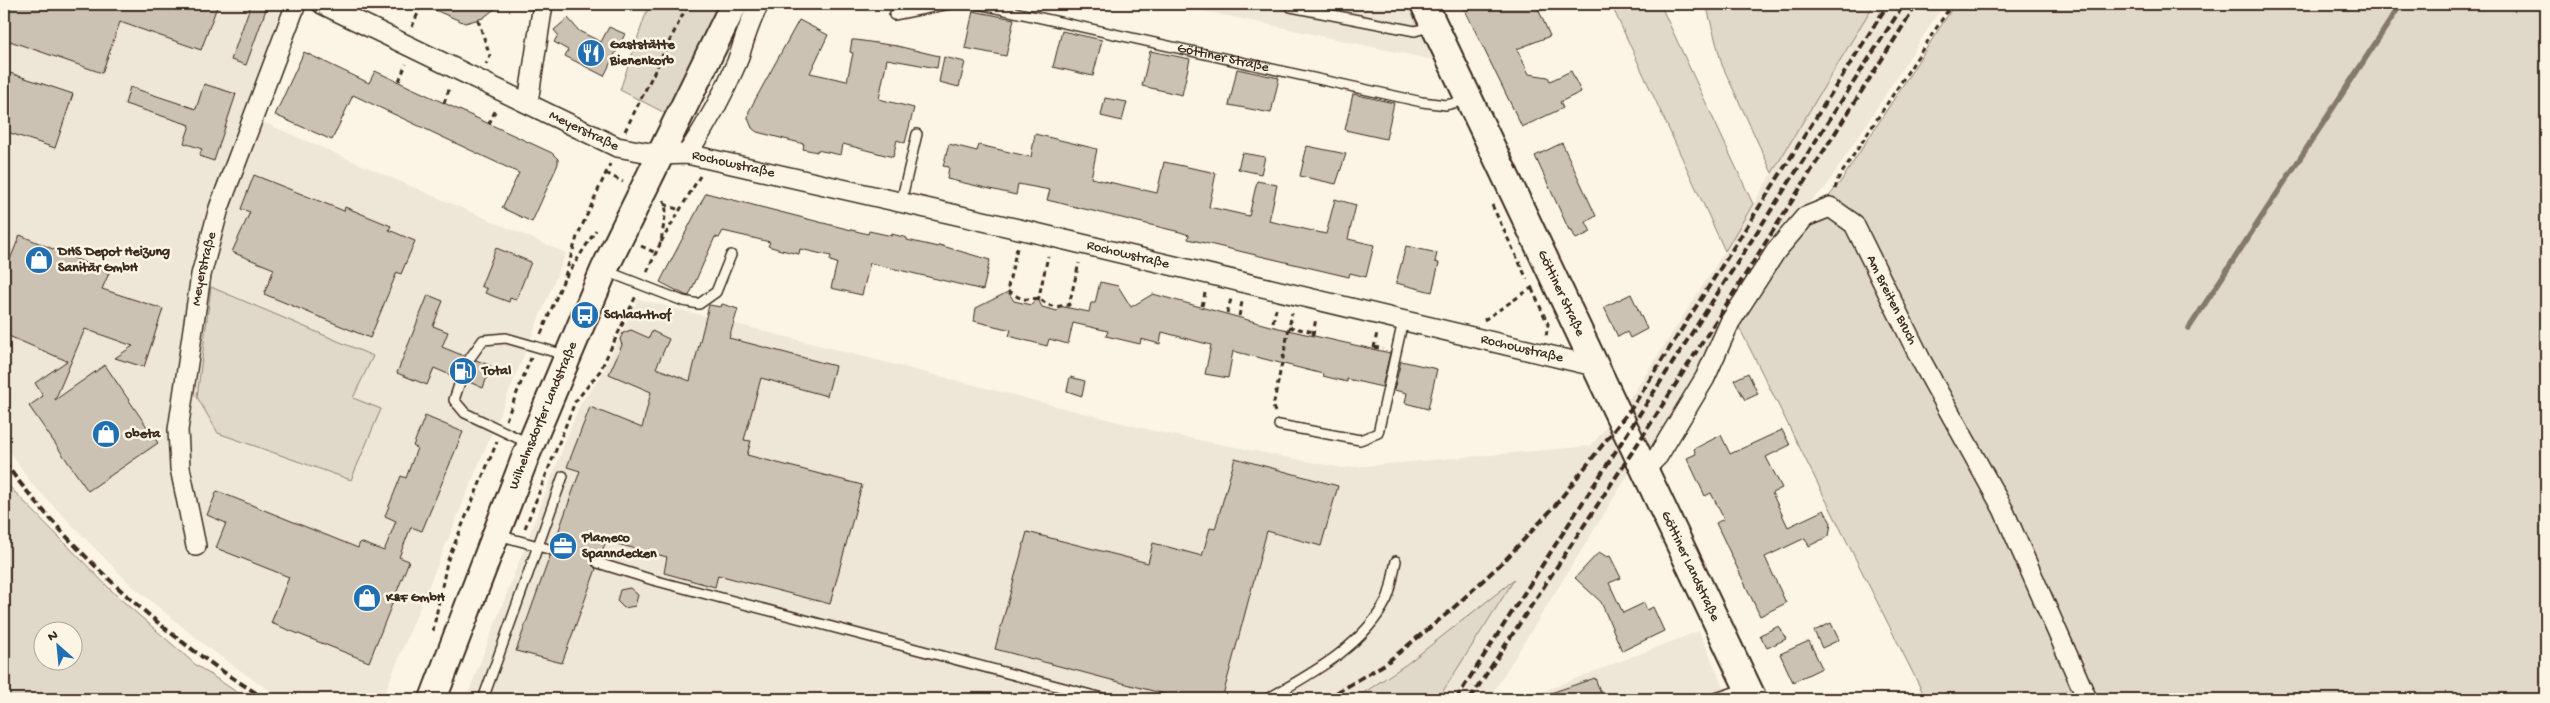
<svg xmlns="http://www.w3.org/2000/svg" width="2550" height="703" font-family="'Gochi Hand',sans-serif">
<style>
.built{fill:#eee6d6;fill-rule:evenodd}
.green{fill:#e0d8c8;stroke:#8e8173;fill-rule:evenodd}
.lines{fill:none;stroke-linecap:round;stroke-linejoin:round}
.stream{stroke:#85796b;stroke-width:5.5}
.building{fill:#ccc2b3;stroke:#3b2a1e}
.lane-casing{stroke:#3b2a1e;stroke-width:12}
.street-casing{stroke:#3b2a1e;stroke-width:22}
.secondary-casing{stroke:#3b2a1e;stroke-width:30}
.path{stroke:#3b2a1e;stroke-width:3;stroke-dasharray:5 4;stroke-linecap:butt}
.lane{stroke:#fcf5e5;stroke-width:9}
.street{stroke:#fcf5e5;stroke-width:19}
.secondary{stroke:#fcf5e5;stroke-width:26}
.rail{stroke:#3b2a1e;stroke-width:4;stroke-dasharray:8 4;stroke-linecap:butt}
.labels{text-anchor:middle;dominant-baseline:central;stroke-width:5;stroke-linejoin:round;paint-order:stroke}
.poi-label{font-size:14px;font-weight:bold;fill:#3b2a1e;stroke:#fcf5e5;text-anchor:start}
.street-label{font-size:14px;fill:#3b2a1e;stroke:#fcf5e5}
</style>
<rect width="100%" height="100%" fill="#fcf5e5"/>
<filter id="ink" filterUnits="userSpaceOnUse"><feTurbulence type="fractalNoise" baseFrequency=".02" numOctaves="2"/><feDisplacementMap in="SourceGraphic" scale="10" xChannelSelector="R" yChannelSelector="G"/><feConvolveMatrix kernelMatrix="1 2 1 2 8 2 1 2 1" color-interpolation-filters="sRGB"/></filter>
<g filter="url(#ink)">
<path class="built" d="M4,4H283L244,114L566,253L382,699H284L255,681L206,646L129,583L31,483L4,443ZM212,287L372,356L353,398Z
M1171,4H1433L1462,66Z
M1874,4H1944L1825,188L1798,212L1656,444L1630,472L1489,699H1438L1513,582L1408,663L1356,697L1357,699H466L580,404L600,378L638,299L1158,432L1342,468L1591,446L1635,391L1725,251Z
M1699,631L1729,699H1523Z"/>
<path class="green" d="M649,4H721L667,114L620,90Z
M1611,4H1660L1753,204L1725,251Z
M1706,4H1874L1772,173L1722,65Z
M1955,4H2546V699H1926L1738,325L1783,255L1841,181Z
M211,287L373,356L353,398L381,409L351,480L218,433L197,397Z
M4,481L117,596L196,665L247,699H4ZM42,630H72V660H42Z
M1514,580L1438,699H1357L1356,698L1408,663Z"/>
<g class="lines">
<path class="stream" d="M2189,328L2401,4"/>
</g>
<path class="building" d="M11,4H218L201,50L120,22L102,73L4,39V7L10,9Z
M251,4H268L246,65L231,60Z
M421,4H501L483,18L465,23Z
M1462,4H1536L1550,36L1517,49L1529,74L1548,77L1550,81L1571,71L1581,92L1560,102L1563,108L1522,127Z
M973,11L1014,19L1006,56L965,48Z
M568,18L579,31L601,42L609,27L625,34L604,76L565,56L568,50L554,42L558,35L554,30Z
M799,20L828,35L810,73L847,81L853,53L850,52L852,40H856L897,46L939,56L937,68L887,59L879,99L914,108L905,143L897,140L893,157L843,144L841,155L817,150V152L803,149L804,144L757,132L752,128L748,118L749,111Z
M1062,31L1102,40L1093,76L1053,67Z
M1150,51L1190,59L1182,95L1142,86Z
M304,52L369,83L375,71L552,153L558,159V164L532,222L502,208L519,173L353,95L332,140L275,115Z
M944,57L965,62L959,87L939,82Z
M1237,69L1279,78L1271,113L1229,105Z
M4,71L73,94L55,148L4,131Z
M204,84L236,94L214,161L199,156L202,149L184,143L190,125L125,104L130,87L196,109Z
M1353,94L1394,103L1386,139L1345,130Z
M1105,98L1127,102L1122,121L1101,116Z
M1035,134L1097,149L1091,178L1157,193L1164,162L1216,173L1209,207L1249,216L1257,181L1277,185L1269,221L1326,234L1335,199L1356,205L1348,239L1374,245L1366,277L1350,273L1349,277L1188,239L1189,235L1180,232L1047,200L1050,190L1018,184L1016,195L947,179L949,167L943,166L949,144L977,151L979,145L1031,157Z
M1562,143L1596,216L1586,222L1591,232L1576,239L1571,229L1569,230L1535,156Z
M1307,146L1346,154L1336,184L1300,176Z
M1242,153L1265,157L1261,174L1238,169Z
M254,175L344,211L345,207L391,226L389,230L415,241L401,274L397,272L370,338L264,294L274,269L232,252L250,212L241,209Z
M706,193L831,225L868,234L869,231L892,236V234L907,238V240L938,247L939,245L990,260L983,290L870,263L862,295L831,288L837,263L830,261L831,256L800,249L799,254L781,250L768,246L770,242L723,231L719,238L715,237L689,296L685,295L660,282Z
M20,235L109,273L102,289L163,309L144,367L115,358L133,346L85,329L55,400L105,365L158,443L88,491L29,406L43,396L35,383L67,361L4,334V274Z
M1406,246L1437,253L1435,262L1439,263L1432,292L1396,283Z
M496,248L531,262L516,300L510,298L509,302L485,293L487,289L481,286Z
M1100,282L1118,286L1131,307L1153,294L1270,326L1390,353L1382,387L1347,379V382L1323,376V374L1233,351L1228,378L1205,374L1211,345L1162,332L1160,344L1141,339L1140,344L1106,336L1108,331L1073,323L1068,344L1049,339L1047,346L1009,336L1011,330L974,321L976,308L1008,292L1014,301L1031,305L1038,299L1042,307L1057,311L1059,306L1089,312L1091,303H1095Z
M1631,294L1647,329L1630,338L1627,332L1618,337L1604,307Z
M428,295L443,301L433,326L448,332L442,347L464,356L467,363L472,364L476,360L491,366L483,388L467,381L463,373H459L455,377L434,368L427,385L397,373Z
M722,304L738,309L729,338L835,366L827,396L761,378L744,440L751,441L747,455L862,485L830,604L718,575L715,587L664,573L667,557L606,541L600,557L592,561V565L596,569L562,663L516,651L550,556L558,552L554,544L580,471L567,467L590,407L642,428L651,392L609,374L622,345L620,339L623,333L631,330L649,338L652,331L669,339L656,368L690,381L709,305L721,307Z
M1401,361L1437,369L1428,409L1405,403L1407,393L1394,390Z
M1748,373L1758,394L1745,400L1734,380Z
M1070,377L1085,381L1082,396L1067,391Z
M425,416L463,432L422,531L411,527L399,557L409,561L369,662L271,623L289,577L216,548L226,523L207,515L217,491L358,548L360,542L384,551L396,521L385,516L401,476L406,478L417,448L413,446Z
M1782,430L1790,445L1766,457L1782,488L1772,493L1788,527L1824,510L1831,523L1829,536L1809,546L1805,538L1765,557L1786,603L1760,616L1716,523L1724,519L1711,493L1705,496L1687,458L1696,454L1694,449L1721,435L1730,454Z
M1235,458L1338,486L1321,546L1267,531L1222,699H1183L995,649L1027,532L1148,563L1153,543L1202,556L1210,528L1215,529Z
M1599,552L1607,557L1610,556L1621,578L1609,583L1623,613L1644,603L1647,610L1653,607L1664,631L1622,651L1601,602L1575,578Z
M630,588L638,595L635,606L624,608L617,601L620,590Z
M1831,623L1839,640L1822,648L1814,631Z
M1779,626L1786,639L1767,648L1760,635Z
M1809,641L1822,668L1793,682L1780,654Z
M1595,678L1603,699H1540L1539,697Z"/>
<g class="lines">
<defs>
<g id="lane">
<path id="s1" d="M978,4L1422,102L1446,105L1466,100"/>
<path d="M1291,4V7L1415,31L1432,26"/>
<path d="M894,15L949,4"/>
<path d="M901,202L917,134"/>
<path d="M606,271L683,301L699,304L716,292L731,255"/>
<path d="M470,358L483,340L506,338L565,355"/>
<path d="M461,379L454,400L465,413L528,443"/>
<path d="M1279,425L1360,440L1378,433L1403,321"/>
<path d="M498,535L538,546L563,476"/>
<path d="M598,563L653,580L1106,699"/>
<path d="M483,699L538,546L552,550"/>
<path d="M1267,699C1311,674 1364,646 1387,599C1392,588 1393,573 1396,561"/>
<path d="M1713,699L1746,688"/>
</g>
<g id="street">
<path id="s2" d="M322,4L617,147L661,155L687,154L745,167L1036,233L1594,366"/>
<path d="M528,102L543,4"/>
<path d="M687,154C706,126 724,93 737,62C744,42 749,22 759,4"/>
<path id="s3" d="M1643,471L1658,456L1705,378L1730,322L1776,251L1805,217L1830,207L1854,224L1922,362L2003,509L2087,699"/>
<path id="s4" d="M196,546L180,468L178,430L201,275L219,208L296,4"/>
</g>
<g id="secondary">
<path id="s5" d="M1424,4L1753,699"/>
<path id="s6" d="M433,699L525,458L604,270L734,4"/>
</g>
</defs>
<use href="#lane" class="lane-casing"/>
<use href="#street" class="street-casing"/>
<use href="#secondary" class="secondary-casing"/>
<path class="path" d="M478,20L490,56L486,64
M412,27L422,4
M399,81L406,64
M444,103L450,87
M489,124L496,109
M625,131L688,4
M606,173L623,182
M1835,189L1838,179L1952,4
M664,204L679,210
M1492,205L1527,279
M661,242L700,176
M641,246L656,253
M1017,248L1007,291C1022,298 1019,301 1039,298C1053,309 1051,307 1069,305L1079,263
M647,272L661,242L666,210L664,200
M566,277L596,230
M1532,289L1548,324L1546,336
M1038,301L1048,256
M1202,306L1205,293
M1227,313L1231,299
M1239,316L1242,302
M1484,320L1533,287
M1273,322L1276,309
M1289,327L1314,332
M541,334L564,279L577,237L610,164
M1313,335L1316,318
M1374,347L1383,349
M1374,348L1377,332
M1275,412L1273,407L1292,313
M506,420L531,358
M525,528L575,402L600,371L636,296
M433,631L447,562L497,442"/>
<use href="#lane" class="lane"/>
<use href="#street" class="street"/>
<use href="#secondary" class="secondary"/>
<path class="rail" d="M4,462C73,554 167,640 266,699
M1326,699L1385,664L1449,612L1506,559L1554,507L1633,406L1888,4
M1456,699L1904,4
M1470,699L1646,431L1917,4"/>
</g>
</g>
<defs>
<symbol id="restaurant-disc" viewBox="-11 -11 22 22"><circle r="9.5" fill="#1f6fb2" stroke="#fcf5e5"/><path d="M-5-6h1v4h1v-4h1v4h1v-4h1v5L-1.5 .5V6h-2V.5L-5-1ZM5-6V6H3V1.5H1.5Q1.5-4 5-6Z" fill="#fff"/></symbol>
<symbol id="shop-disc" viewBox="-11 -11 22 22"><circle r="9.5" fill="#1f6fb2" stroke="#fcf5e5"/><path d="M-5-2.5h2.3a2.7 3.5 0 0 1 5.4 0H5L5.5 6h-11ZM-1.5-2.5h3a1.5 2.3 0 0 0-3 0Z" fill="#fff"/></symbol>
<symbol id="bus-disc" viewBox="-11 -11 22 22"><circle r="9.5" fill="#1f6fb2" stroke="#fcf5e5"/><path d="M-5-6H5V4H4V6H2V4H-2V6H-4V4H-5ZM-3.5-4V0h7V-4ZM-3.5 1.2v1.5H-2V1.2ZM2 1.2v1.5H3.5V1.2Z" fill="#fff"/></symbol>
<symbol id="fuel-disc" viewBox="-11 -11 22 22"><circle r="9.5" fill="#1f6fb2" stroke="#fcf5e5"/><path d="M-5.5-6h7V0h2V4h1.3V-2.5L3-4.5l.8-.8L6-3V5H2.5V1h-1V6h-7ZM-4.2-4.7v3.2H.2V-4.7Z" fill="#fff"/></symbol>
<symbol id="office-disc" viewBox="-11 -11 22 22"><circle r="9.5" fill="#1f6fb2" stroke="#fcf5e5"/><path d="M-6-3h4V-5.5h4V-3h4V5H-6ZM-1-4.5V-3h2v-1.5ZM-6 0V1H6V0Z" fill="#fff"/></symbol>
</defs>
<g fill-rule="evenodd">
<use href="#restaurant-disc" x="575" y="37" width="32" height="32"/>
<use href="#shop-disc" x="23" y="244" width="32" height="32"/>
<use href="#bus-disc" x="569" y="299" width="32" height="32"/>
<use href="#fuel-disc" x="447" y="355" width="32" height="32"/>
<use href="#shop-disc" x="90" y="418" width="32" height="32"/>
<use href="#office-disc" x="547" y="530" width="32" height="32"/>
<use href="#shop-disc" x="351" y="582" width="32" height="32"/>
</g>
<g class="labels">
<g class="poi-label">
<text x="610" y="45">Gaststätte<tspan x="610" dy="16">Bienenkorb</tspan></text>
<text x="58" y="252">DHS Depot Heizung<tspan x="58" dy="16">Sanitär GmbH</tspan></text>
<text x="604" y="315">Schlachthof</text>
<text x="482" y="371">Total</text>
<text x="125" y="434">obeta</text>
<text x="582" y="538">Plameco<tspan x="582" dy="16">Spanndecken</tspan></text>
<text x="386" y="598">K&amp;F GmbH</text>
</g>
<g class="street-label">
<text stroke="none"><textPath href="#s1" startOffset="251">Göttiner Straße</textPath></text>
<text stroke="none"><textPath href="#s2" startOffset="291">Meyerstraße</textPath></text>
<text stroke="none"><textPath href="#s2" startOffset="446">Rochowstraße</textPath></text>
<text stroke="none"><textPath href="#s2" startOffset="851">Rochowstraße</textPath></text>
<text stroke="none"><textPath href="#s4" startOffset="281">Meyerstraße</textPath></text>
<text stroke="none"><textPath href="#s5" startOffset="320">Göttiner Straße</textPath></text>
<text stroke="none"><textPath href="#s3" startOffset="444">Am Breiten Bruch</textPath></text>
<text stroke="none"><textPath href="#s2" startOffset="1256">Rochowstraße</textPath></text>
<text stroke="none"><textPath href="#s6" startOffset="304">Wilhelmsdorfer Landstraße</textPath></text>
<text stroke="none"><textPath href="#s5" startOffset="622">Göttiner Landstraße</textPath></text>
</g>
</g>
<rect width="2550" height="703" fill="none" stroke="#fcf5e5" stroke-width="20"/>
<rect x="10" y="10" width="2530" height="683" fill="none" stroke="#3b2a1e" stroke-width="2" filter="url(#ink)"/>
<g transform="translate(58 646) rotate(333)"><circle r="24" fill="#fcf5e5" stroke="#afa495"/>
<path d="M0-4L9 19L0 12L-9 19Z" fill="#1f6fb2"/>
<text y="-8" font-size="14" font-weight="bold" text-anchor="middle" fill="#3b2a1e">N</text>
</g>
</svg>
